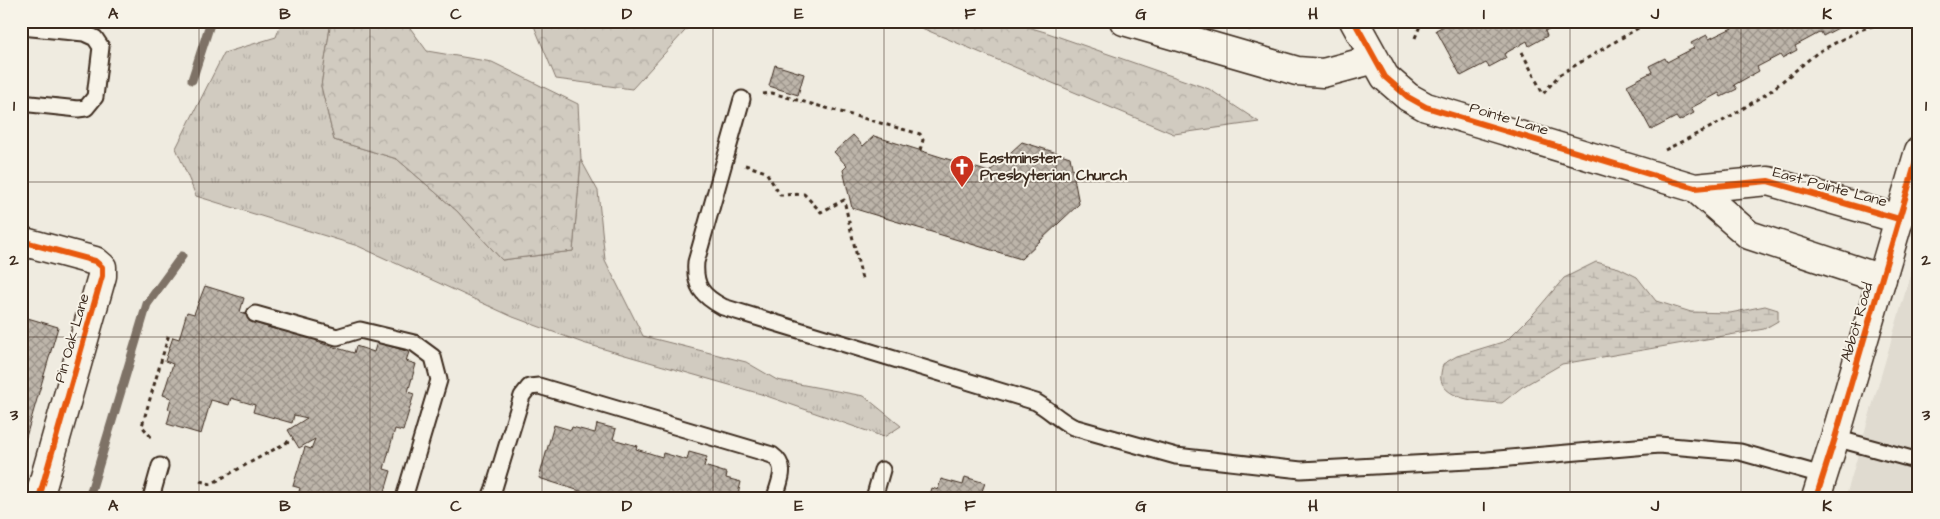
<svg xmlns="http://www.w3.org/2000/svg" width="1940" height="519" font-family="'Architects Daughter',sans-serif">
<style>
.built{fill:#e0dbd0}
.grass{fill:url(#grass-tufts);stroke:#867a6f}
.forest{fill:url(#forest-crowns);stroke:#867a6f}
.wetland{fill:url(#wetland-marsh);stroke:#867a6f}
.lines{fill:none;stroke-linecap:round;stroke-linejoin:round}
.stream{stroke:#7e7266;stroke-width:9}
.building{fill:url(#building-cross-hatch);stroke:#3b2a1e}
.lane-casing{stroke:#3b2a1e;stroke-width:19}
.street-casing{stroke:#3b2a1e;stroke-width:31}
.secondary-casing{stroke:#3b2a1e;stroke-width:31}
.path{stroke:#3b2a1e;stroke-width:3;stroke-dasharray:4 4;stroke-linecap:butt}
.lane{stroke:#f7f3e8;stroke-width:15}
.street{stroke:#f7f3e8;stroke-width:28}
.secondary{stroke:#f7f3e8;stroke-width:28}
.cycleway-casing{stroke:#f7f3e8;stroke-width:9}
.cycleway{stroke:#e8590c;stroke-width:6}
.grid{fill:none;stroke:#3b2a1e;stroke-width:1;stroke-opacity:0.55}
.labels{text-anchor:middle;dominant-baseline:central;stroke-width:4;stroke-linejoin:round;paint-order:stroke}
.street-label{font-size:15px;fill:#3b2a1e;stroke:#f7f3e8}
.poi-label{font-size:15px;font-weight:bold;fill:#3b2a1e;stroke:#f7f3e8;text-anchor:start}
.neatline{fill:none;stroke:#3b2a1e;stroke-width:2}
.grid-label{font-size:16px;text-anchor:middle;font-weight:bold;fill:#3b2a1e}
</style>
<defs>
<pattern id="grass-tufts" width="24" height="20" patternUnits="userSpaceOnUse" patternTransform="scale(1.25)"><rect width="24" height="20" fill="#d1cbc0"/><path d="M3 7l-1-3M5 7V3M7 7l1-3M15 17l-1-3M17 17v-4M19 17l1-3" fill="none" stroke="#b4aea5"/></pattern>
<pattern id="forest-crowns" width="20" height="18" patternUnits="userSpaceOnUse" patternTransform="scale(1.25)"><rect width="20" height="18" fill="#d1cbc0"/><path d="M2 6a3 3 0 1 1 6 0M12 15a3 3 0 1 1 6 0" fill="none" stroke="#b4aea5"/></pattern>
<pattern id="wetland-marsh" width="20" height="14" patternUnits="userSpaceOnUse" patternTransform="scale(1.25)"><rect width="20" height="14" fill="#d1cbc0"/><path d="M1 5h8M5 5V1M11 12h8M15 12V8" fill="none" stroke="#b4aea5"/></pattern>
<pattern id="building-cross-hatch" width="8" height="8" patternUnits="userSpaceOnUse" patternTransform="scale(1.25)"><rect width="8" height="8" fill="#bdb5aa"/><path d="M0 0l8 8M0 8l8-8" fill="none" stroke="#9b938a"/></pattern>
</defs>
<rect width="100%" height="100%" fill="#efebe0"/>
<filter id="ink" filterUnits="userSpaceOnUse"><feTurbulence type="fractalNoise" baseFrequency=".02" numOctaves="2"/><feDisplacementMap in="SourceGraphic" scale="10" xChannelSelector="R" yChannelSelector="G"/><feConvolveMatrix kernelMatrix="1 2 1 2 8 2 1 2 1" color-interpolation-filters="sRGB"/></filter>
<g filter="url(#ink)">
<path class="built" d="M1919,245V498H1846V496Z"/>
<path class="grass" d="M282,21H331L321,86L334,140L397,159L457,211L502,260L573,251L581,160L598,191L605,260L643,336L746,362L777,380L864,396L901,426L884,437L761,394L583,343L513,317L358,246L196,196L176,148L224,53L276,37Z"/>
<path class="forest" d="M331,21H405L427,51L492,62L578,104L581,160L573,251L502,260L457,211L397,159L334,140L321,86Z
M532,21H694L632,89L556,79Z
M905,21H1008L1045,32L1209,89L1259,122L1174,134Z"/>
<path class="wetland" d="M1596,262L1619,268L1637,277L1656,301L1691,312L1730,313L1765,306L1778,310V321L1764,329L1562,364L1522,387L1502,403C1485,402 1446,401 1441,380C1440,376 1442,368 1443,364L1457,356L1506,341L1535,312L1564,278Z"/>
<g class="lines">
<path class="stream" d="M192,80L211,21
M89,498L147,304L182,256"/>
</g>
<path class="building" d="M1206,21H1255L1253,31L1225,23L1224,28L1205,23Z
M1453,21H1563L1545,31L1547,36L1529,46L1527,41L1504,54L1506,58L1489,67L1486,63L1461,76L1436,30Z
M1730,21H1841L1838,23L1840,27L1823,36L1821,32L1795,46L1797,50L1782,58L1780,55L1757,67L1759,71L1734,85L1737,89L1721,97L1719,93L1691,108L1694,113L1679,121L1676,117L1651,130L1627,85L1652,72L1649,66L1665,58L1667,62L1694,48L1691,43L1707,35L1709,39L1732,28L1729,22Z
M775,65L804,74L798,95L769,86Z
M853,135L863,146L874,136L989,172L1022,142L1070,157L1079,204L1021,259L852,208L843,170L847,166L834,152Z
M205,286L244,298L240,312L256,317L255,323L277,330L279,323L319,335L317,342L354,353L356,346L374,352L377,342L409,352L406,361L416,364L408,392L414,394L403,431L395,429L384,469L391,471L383,498H297L300,488L293,486L305,447L311,449L315,439L299,448L288,430L307,418L294,415L292,423L253,412L255,405L231,398L229,405L211,400L201,434L167,424L171,410L168,409L171,398L163,395L173,364L165,361L173,337L179,339L187,312L194,314Z
M21,316L58,327L21,454Z
M597,424L616,429L613,439L637,446L636,449L662,457L663,453L687,460L689,452L707,457L704,466L727,473L726,478L741,482L737,498H602L539,478L554,425L571,430L572,427L595,433Z
M965,477L985,483L982,491L1005,498H929L932,488L938,490L941,479L963,485Z"/>
<g class="lines">
<defs>
<path id="lane" d="M21,27L84,33L95,38L101,47L95,97L86,108L78,109L21,103
M742,99L696,262C694,286 702,296 723,307L1036,402C1050,410 1059,420 1073,427L1176,456L1301,470L1487,460L1659,445L1740,452L1822,475
M255,314L337,337L360,330L414,343L433,357L439,380L404,498
M1835,438L1919,461
M151,498L160,466
M490,498L494,488L522,396L529,387L539,386L772,455C789,467 779,481 775,498
M874,498L882,470"/>
<path id="street" d="M1124,21L1297,71L1323,73L1375,59
M1354,21L1385,77L1408,97L1426,107L1695,188L1768,181L1899,219
M1695,188L1749,235L1882,279
M21,241L95,261L102,267V276L39,498"/>
<path id="secondary" d="M1816,498L1835,438L1919,151"/>
</defs>
<use href="#lane" class="lane-casing"/>
<use href="#street" class="street-casing"/>
<use href="#secondary" class="secondary-casing"/>
<path class="path" d="M1415,38L1422,21
M1522,52L1543,94L1559,75L1650,21
M763,94L772,93L920,134L923,140L920,150
M1665,150L1721,122L1768,93L1818,52L1860,30L1888,21
M745,165L766,172L780,195L804,194L821,212L844,200L862,279
M151,437L142,426L169,334
M200,481L211,484L293,439"/>
<use href="#lane" class="lane"/>
<use href="#street" class="street"/>
<use href="#secondary" class="secondary"/>
<defs>
<path id="cycleway" d="M1354,21L1385,77L1408,97L1426,107L1695,188L1768,181L1899,219
M21,241L95,261L102,267V276L39,498
M1816,498L1835,438L1919,151"/>
</defs>
<use href="#cycleway" class="cycleway-casing"/>
<use href="#cycleway" class="cycleway"/>
</g>
</g>
<path class="grid" d="M199,21V498M370,21V498M542,21V498M713,21V498M884,21V498M1056,21V498M1227,21V498M1398,21V498M1570,21V498M1741,21V498M21,182H1919M21,337H1919"/>
<defs>
<symbol id="church-pin" viewBox="-11 -11 22 30"><path d="M0 17L-7.5 6A9.5 9.5 0 1 1 7.5 6Z" fill="#c8321e" stroke="#f7f3e8"/><path d="M-1.2-6h2.4v3.5h3.3v2.4h-3.3V6h-2.4V-.1h-3.3v-2.4h3.3Z" fill="#fff"/></symbol>
</defs>
<g fill-rule="evenodd">
<use href="#church-pin" x="948" y="153" width="28" height="38"/>
</g>
<g class="labels">
<g class="street-label">
<text transform="translate(1509 119) rotate(17)">Pointe Lane</text>
<text transform="translate(1830 187) rotate(15)">East Pointe Lane</text>
<text transform="translate(1857 322) rotate(-74)">Abbot Road</text>
<text transform="translate(72 338) rotate(-74)">Pin Oak Lane</text>
</g>
<g class="poi-label">
<text x="980" y="158">Eastminster<tspan x="980" dy="17">Presbyterian Church</tspan></text>
</g>
</g>
<rect width="1940" height="519" fill="none" stroke="#f7f3e8" stroke-width="55"/>
<rect x="28" y="28" width="1884" height="464" class="neatline"/>
<g class="grid-label">
<text x="113" y="19">A</text>
<text x="285" y="19">B</text>
<text x="456" y="19">C</text>
<text x="627" y="19">D</text>
<text x="799" y="19">E</text>
<text x="970" y="19">F</text>
<text x="1141" y="19">G</text>
<text x="1313" y="19">H</text>
<text x="1484" y="19">I</text>
<text x="1655" y="19">J</text>
<text x="1827" y="19">K</text>
<text x="14" y="111">1</text>
<text x="1926" y="111">1</text>
<text x="14" y="265">2</text>
<text x="1926" y="265">2</text>
<text x="14" y="420">3</text>
<text x="1926" y="420">3</text>
<text x="113" y="511">A</text>
<text x="285" y="511">B</text>
<text x="456" y="511">C</text>
<text x="627" y="511">D</text>
<text x="799" y="511">E</text>
<text x="970" y="511">F</text>
<text x="1141" y="511">G</text>
<text x="1313" y="511">H</text>
<text x="1484" y="511">I</text>
<text x="1655" y="511">J</text>
<text x="1827" y="511">K</text>
</g>
</svg>
